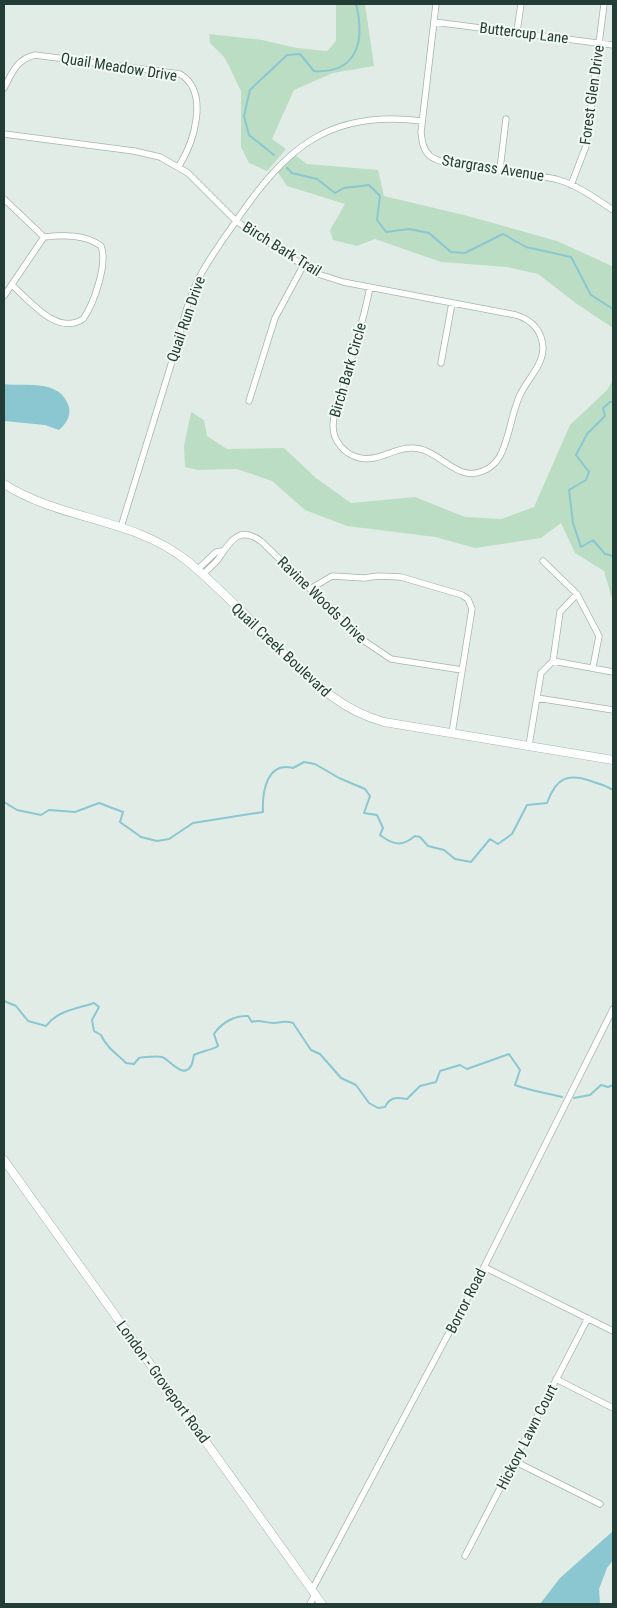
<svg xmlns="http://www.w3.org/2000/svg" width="617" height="1608" font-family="'Roboto Condensed',sans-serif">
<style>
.green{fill:#bbddc4}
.water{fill:#8ac7d1}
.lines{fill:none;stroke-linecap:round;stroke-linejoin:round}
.stream{stroke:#8ac7d1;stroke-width:2}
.street-casing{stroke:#a5b4ae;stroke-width:7}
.secondary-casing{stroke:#a0b8af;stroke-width:9}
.street{stroke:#fff;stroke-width:5.5}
.secondary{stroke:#fff;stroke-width:8}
.labels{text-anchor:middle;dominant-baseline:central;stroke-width:4;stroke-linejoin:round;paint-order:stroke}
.street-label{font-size:15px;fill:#223d35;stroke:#f2f9f5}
</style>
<rect width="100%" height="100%" fill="#e2ece7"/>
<path class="green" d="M336,4H365L374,66L333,73L294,90L272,139L286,149L267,171L249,163L241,147V91L225,58L210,43L209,34L262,40L297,48L327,51L336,41Z
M295,155L307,164L378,170L384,196L468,216L557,241L612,266L613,328L577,304L538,274L507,267L441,262L375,239L357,246L333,240L330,230L345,204L287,186L277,171Z
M613,380V602L604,571L575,553L561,523L541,538L475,548L435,537L347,526L305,510L272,481L237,469L198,470L185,467L184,446L191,412L204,420L207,436L227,449L284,448L316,478L351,503L415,497L465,517L501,519L534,507L570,425L607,390Z"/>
<path class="water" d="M4,384C26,387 60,378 69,407C71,416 66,424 59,430L45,425L4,421Z
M613,1531V1560L607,1568L599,1589L600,1604H540L560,1578Z"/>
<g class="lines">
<path class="stream" d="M274,155L249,135L244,116L250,90L287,55L300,54L314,71C358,74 365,40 356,4
M287,168L292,173L317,179L335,193L344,188L369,185L380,196L377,220L386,232L409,229L429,233L451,252L465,253L503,234L526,247L571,257L591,295L613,309
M613,402H610L603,408L605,416L587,434L576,455L589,472L586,480L569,490L573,523L581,547L593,540L605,554L613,556
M4,802L17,810L41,815L49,810L75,812L99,803L123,812L120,822L141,837L157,841L169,839L193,823L263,812C262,792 267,761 293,768L304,762L315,764L339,778L365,789L370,796L364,813L377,815L383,828L380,835C393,845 402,847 415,836L420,837L428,846L444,850L455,859L471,862L490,839L498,844L512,834L527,805L547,803C556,778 567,773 591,781C599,784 607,786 613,790
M4,1001L16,1006L28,1021L46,1026C58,1010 77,1009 94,1003L99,1007L92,1020L94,1031L101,1035C106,1047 117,1054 126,1063L134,1064L139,1058C142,1057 159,1056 162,1057C168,1058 183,1080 191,1066C193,1063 193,1058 194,1055C202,1051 212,1050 218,1046L214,1034C221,1023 235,1015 248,1016L252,1022C260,1019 265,1023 273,1023C281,1023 284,1020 293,1023L311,1050L320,1054L341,1078L356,1085L369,1103L378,1108L385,1107C390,1097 396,1097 407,1099L420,1086L436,1082L440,1071L460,1065L467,1069L509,1054L520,1070L515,1085C531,1091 546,1093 562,1097
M574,1098L590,1095L601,1085L608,1087L613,1085"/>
<defs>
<path id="street" d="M436,4L421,132C422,141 423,150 430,156C448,170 530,171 559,180C579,186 596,199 613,210
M434,22L613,45
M517,31L521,4
M4,88C12,73 17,59 35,55L180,74C210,92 194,142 179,166
M4,134L134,151L160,157L188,173L236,221L315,273L343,282L516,315C532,320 542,331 543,348C543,365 527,380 520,395C511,414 510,437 500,456C496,463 491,468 483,471C455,483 439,447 411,448C394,448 378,462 360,458C345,455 333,441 333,426C333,410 342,393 346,378C355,348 364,318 370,287
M500,169L506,119
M571,185L586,146L604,4
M4,199L44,237
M12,285C30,301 57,336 83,319C94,304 108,263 101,246C85,234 63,235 44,237
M4,296L44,237
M441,363L452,303
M249,401L275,318L303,266
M121,527C137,474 154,421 170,368C179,338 185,306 199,278C209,258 223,240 236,221C286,148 329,109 422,121
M543,561L577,594L599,636L593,667
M197,570L216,552L222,551
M202,575C207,570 215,564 219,558C231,540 240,525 262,542L360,638L391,659L462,670
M310,589L332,576L364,578L378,576L401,577L462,595L468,599L472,609L452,733
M553,661L613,672
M537,698L613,710
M529,745L541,673L553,661L560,612L577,594
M484,1267L613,1331
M556,1379L613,1408
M514,1461L600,1504
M465,1556L588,1318
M312,1590L484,1267L613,1009
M310,1604L315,1594"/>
<path id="secondary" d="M4,484C60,520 133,518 186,560C222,589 254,625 288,657C317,686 344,711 384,722L613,760
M4,1160L322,1604"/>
</defs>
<use href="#street" class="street-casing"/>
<use href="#secondary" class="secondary-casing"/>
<use href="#street" class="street"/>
<use href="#secondary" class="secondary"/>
</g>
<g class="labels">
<g class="street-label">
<text transform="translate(524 33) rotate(7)">Buttercup Lane</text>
<text transform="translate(119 67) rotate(9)">Quail Meadow Drive</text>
<text transform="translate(592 95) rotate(-82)">Forest Glen Drive</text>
<text transform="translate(493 168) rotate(9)">Stargrass Avenue</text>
<text transform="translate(282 249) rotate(32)">Birch Bark Trail</text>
<text transform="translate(186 319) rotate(-71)">Quail Run Drive</text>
<text transform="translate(348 370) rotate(-74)">Birch Bark Circle</text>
<text transform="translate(322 600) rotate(44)">Ravine Woods Drive</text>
<text transform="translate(281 650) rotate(43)">Quail Creek Boulevard</text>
<text transform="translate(466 1301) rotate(-63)">Borror Road</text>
<text transform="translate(163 1382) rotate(54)">London - Groveport Road</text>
<text transform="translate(527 1437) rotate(-63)">Hickory Lawn Court</text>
</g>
</g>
<rect width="617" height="1608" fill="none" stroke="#223d35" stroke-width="10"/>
</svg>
